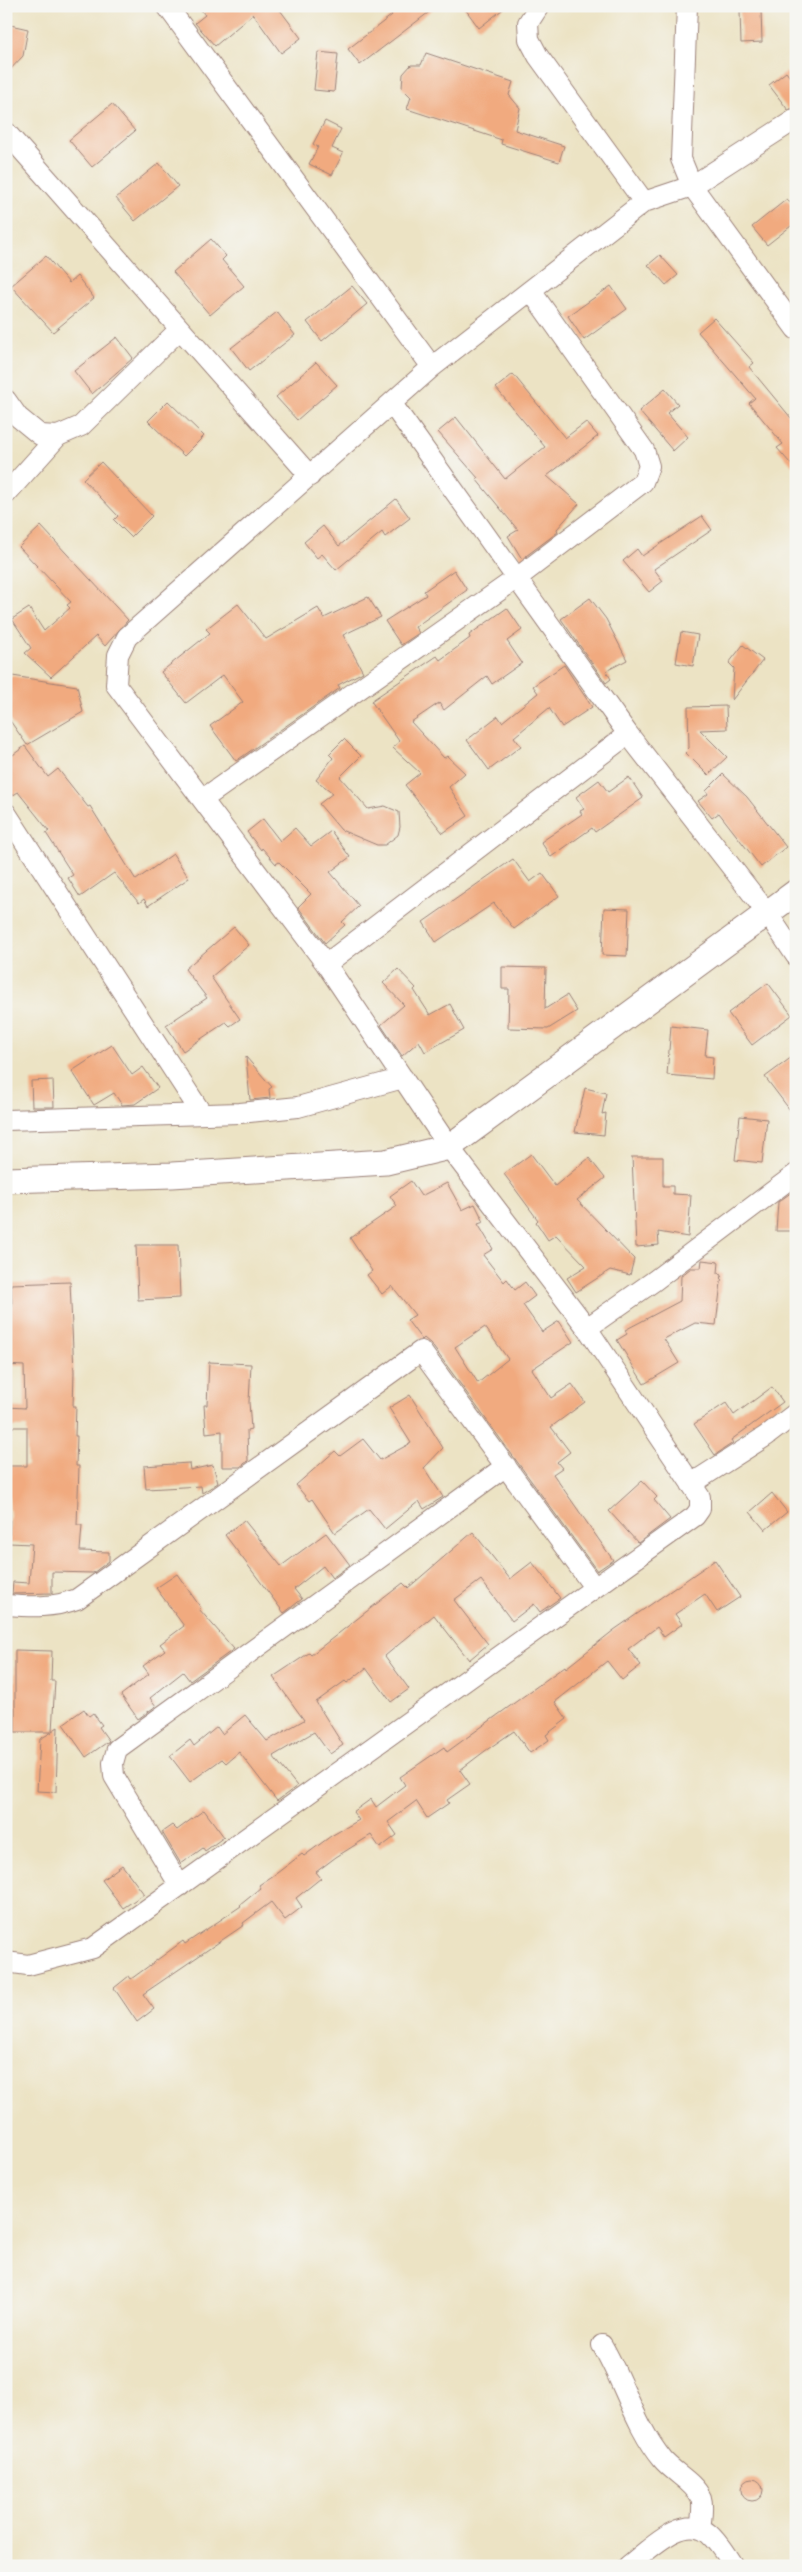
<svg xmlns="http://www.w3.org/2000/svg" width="802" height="2572" font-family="'Libre Bodoni',serif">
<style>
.building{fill:#f1aa7f;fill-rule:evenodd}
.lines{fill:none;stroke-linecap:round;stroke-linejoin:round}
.minor-casing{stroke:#9b8178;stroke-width:22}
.tertiary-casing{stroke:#9b8178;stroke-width:27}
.minor{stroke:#fff;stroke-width:20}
.tertiary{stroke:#fff;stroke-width:25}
</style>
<rect width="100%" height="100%" fill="#f6f6f2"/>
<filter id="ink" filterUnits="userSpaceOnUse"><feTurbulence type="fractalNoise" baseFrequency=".02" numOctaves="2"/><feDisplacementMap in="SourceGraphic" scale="10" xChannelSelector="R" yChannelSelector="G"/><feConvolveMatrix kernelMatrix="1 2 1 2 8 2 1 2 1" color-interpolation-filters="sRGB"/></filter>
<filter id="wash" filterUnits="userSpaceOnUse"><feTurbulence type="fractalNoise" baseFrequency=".0096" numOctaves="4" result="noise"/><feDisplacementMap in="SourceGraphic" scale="20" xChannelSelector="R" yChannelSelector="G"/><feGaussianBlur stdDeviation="1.12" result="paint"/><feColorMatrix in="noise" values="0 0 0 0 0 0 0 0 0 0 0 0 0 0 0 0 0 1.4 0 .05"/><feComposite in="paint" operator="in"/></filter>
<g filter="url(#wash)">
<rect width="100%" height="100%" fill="#ece3c4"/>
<g id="blocks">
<path class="building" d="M198,6H277L301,38L281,53L253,14L215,46L195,23L205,15Z
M385,6H437L360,65L348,49L392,15Z
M463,6H507L479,28Z
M761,10L762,42L741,43L740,11Z
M6,24L28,29L23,56L6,74Z
M318,52L338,54L334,92L314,90Z
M426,53L513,82L509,95L520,108L515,130L564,146L559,162L501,144L502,140L407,109L411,97L402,88L403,74L411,65H421Z
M786,72L796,85V107L788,110L769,85Z
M112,104L135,131L92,167L69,140Z
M325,121L341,129L332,148L343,153L332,175L309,164L318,147L313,144Z
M159,163L178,186L135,221L116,198Z
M787,199L796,210V222L767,245L752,227Z
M211,239L226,256L222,260L244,286L210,315L173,272Z
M660,255L678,275L666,285L648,265Z
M46,256L69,283L77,276L94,298L53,332L11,286Z
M352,286L367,304L322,341L307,322Z
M611,286L627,309L584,340L568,316Z
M277,312L295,335L249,371L231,348Z
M714,318L754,363L749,367L796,424V470L777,448L783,444L749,403L755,398L698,332Z
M117,337L133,358L92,394L74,371Z
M316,362L337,385L297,420L276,397Z
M513,374L565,438L586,422L598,436L547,476L579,504L557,529L558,532L522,559L508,536L518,530L476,479L478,478L438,432L456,417L505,479L545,447L496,388Z
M665,389L678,404L667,413L688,437L673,451L639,411Z
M168,401L204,436L184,456L148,421Z
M101,462L152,516L131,537L114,520L118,516L83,479Z
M396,499L410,518L385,537L382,532L336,570L322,554L317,558L304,542L323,526L339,546Z
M702,516L712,530L654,569L663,581L649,592L623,561L637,549L642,556Z
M41,526L128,620L105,646L96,636L51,677L25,653L31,648L12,619L29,608L44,631L70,608L67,605L71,602L19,547Z
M454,570L467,590L415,627L419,633L401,645L385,621L426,595L424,591Z
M368,597L381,617L343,635L363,672L338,685L340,688L236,761L210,726L243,702L223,675L186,703L161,672L210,633L206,629L238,604L266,639L318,608L324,618Z
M590,598L606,619L627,660L606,671L611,679L606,683L561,619Z
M507,608L522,630L507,641L522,663L492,684L487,676L444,710L439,703L411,722L444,758L447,756L465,773L449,787L468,816L443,833L405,785L420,773L393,748L399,741L371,701L437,656L440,660L470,638L469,635Z
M681,632L698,635L693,666L676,663Z
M743,645L763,660L732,700L734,668L729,663Z
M564,665L592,707L562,727L549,708L514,737L521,746L489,770L467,740L498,716L502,722L538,693L533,686Z
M6,675L77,686L83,712L27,745L6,715Z
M726,706L727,729L700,730L727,757L708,775L685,752L689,748L688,707Z
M344,739L361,756L340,777L368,809L385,806L399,812L400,827L398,835L385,845H377L341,830L319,804L333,793L316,780L333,758L329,754Z
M25,746L48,777L58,769L88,807L90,806L136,880L173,854L189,878L148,906L144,899L139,903L114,873L80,897L68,878L73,875L46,833L49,831L18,792L6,800V760Z
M723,774L747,797L786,847L761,867L719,813L712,818L698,801L708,794L706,791Z
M629,777L643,798L595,832L592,828L551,857L541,842L582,814L580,811L584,809L576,797L599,780L608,792Z
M263,819L280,841L295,828L311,846L331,831L350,857L330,872L359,906L342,922L345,925L325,943L298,907L311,894L279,862L276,864L262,848L261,850L247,832Z
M513,859L530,882L542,873L559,896L514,929L494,903L436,942L423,922Z
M604,908L629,909L627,956L602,955Z
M234,927L249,945L211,977L240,1019L230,1026L226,1022L183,1051L166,1025L207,998L185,969Z
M502,967L546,968L545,1009L567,995L577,1011L548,1029L508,1028L509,989H502Z
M398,969L416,988L414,990L430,1015L450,1004L464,1030L425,1052L419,1041L402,1056L381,1025L404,1005L383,983Z
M768,983L792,1015L752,1045L728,1013Z
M671,1026L708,1030L705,1056L713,1057L712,1079L667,1075Z
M112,1045L132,1075L143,1067L158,1088L135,1104L122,1105L114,1093L94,1105L72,1071Z
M796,1054V1118L765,1077Z
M246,1057L272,1087L269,1089L270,1098L250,1100Z
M53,1080L54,1107H32L31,1081Z
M585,1088L606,1093L602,1114L606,1113L604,1135L575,1132Z
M740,1116L767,1119L762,1163L735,1160Z
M531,1154L555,1186L589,1158L605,1178L577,1200L634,1259L630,1275L610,1270L576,1292L567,1278L586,1266L556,1235L548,1240L536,1222L538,1220L504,1174Z
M632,1157H663V1186H673V1194L691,1195L688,1237L658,1232L659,1245L636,1247Z
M411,1181L421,1196L447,1183L462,1210L475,1204L484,1222L478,1224L493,1249L483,1255L504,1282L507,1279L515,1290L525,1282L535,1296L523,1305L542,1332L559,1321L573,1342L532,1369L551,1398L572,1384L585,1402L551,1427L570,1452L557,1462L562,1468L553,1474L613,1560L597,1571L431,1344L424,1338L422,1340L407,1320L415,1315L392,1286L382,1294L367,1275L372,1271L350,1238L397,1206L390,1196ZM485,1327L508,1359L478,1383L455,1347Z
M792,1192H796L793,1231H776L778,1202Z
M136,1245H178L180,1298L138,1300Z
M702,1260L719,1262L718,1273L722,1274L716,1325L695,1323L664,1339L679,1363L644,1384L617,1340L627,1334L625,1330L680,1301L681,1276L691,1268H701Z
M70,1282L74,1372L73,1406H76L75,1436H77L76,1466H79L77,1525H82L80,1551L109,1552V1561L93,1573L52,1572V1593L12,1594L13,1582L29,1583L32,1544L9,1543L10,1515L6,1466H27V1427H6V1407L25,1408L24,1366L6,1365V1307H12L11,1284Z
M209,1362L251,1364L249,1402L251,1429L247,1430L248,1461L240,1467H222V1431L206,1433L204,1405H207Z
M772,1387L783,1402L731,1440L733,1443L715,1455L694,1424L726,1403L734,1415Z
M410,1395L443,1448L424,1468L443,1497L424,1509L419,1501L385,1529L369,1509L335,1533L312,1499L309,1501L296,1485L335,1451L340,1456L363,1439L380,1460L411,1443L389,1408Z
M189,1463L190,1470L213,1465L218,1483L202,1493L201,1486L146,1489L144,1466Z
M642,1481L657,1497L654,1500L670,1519L638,1543L609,1511Z
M772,1493L787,1512L765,1530L750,1512Z
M244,1520L281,1566L326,1533L350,1565L332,1578L323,1566L294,1589L302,1599L284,1613L225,1535Z
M473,1532L510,1579L532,1562L560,1598L540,1612L534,1604L512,1621L481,1580L454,1600L488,1644L469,1660L434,1615L385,1656L409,1689L391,1702L366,1668L347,1683L345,1681L316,1702L343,1745L330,1754L314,1732L273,1756L297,1786L277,1801L239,1752L226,1763L222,1759L190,1782L170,1756L190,1740L194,1746L217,1727L222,1734L245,1715L267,1741L304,1720L273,1677L309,1653L311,1655L403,1583L408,1588Z
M715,1560L740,1597L717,1612L705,1594L675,1614L682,1624L664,1637L657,1627L628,1649L641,1665L622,1680L607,1661L555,1702L567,1719L546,1735L549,1740L530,1753L514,1731L485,1751L460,1770L470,1784L447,1800L449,1803L427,1818L416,1801L388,1822L397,1835L380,1848L371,1835L336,1857L316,1872L321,1878L296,1898L302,1907L285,1920L271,1902L243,1923L244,1925L143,1994L154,2009L137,2022L114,1988L129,1976L131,1979L183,1941L185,1944L241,1906L240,1905L261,1888L259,1885L277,1873L302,1854L304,1856L331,1836L359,1820L353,1812L371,1799L376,1807L405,1785L400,1777L444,1747L447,1752L565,1666L566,1668L614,1630Z
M177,1574L201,1608L199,1609L234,1649L190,1681L183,1672L150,1698L156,1706L138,1719L121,1695L149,1674L143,1666L165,1650L160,1644L184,1626L156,1588Z
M15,1650L52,1651L51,1681H55L52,1731L58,1727L56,1792L37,1791L40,1739L52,1732H15Z
M84,1709L89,1716L93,1713L102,1725L99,1727L109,1741L86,1757L63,1724Z
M204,1810L224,1837L205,1851L203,1848L181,1864L162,1832L172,1825L177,1830Z
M122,1865L144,1894L123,1908L102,1880Z
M741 2490a11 11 0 1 1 22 0a11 11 0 1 1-22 0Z"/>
</g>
</g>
<g filter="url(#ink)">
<use href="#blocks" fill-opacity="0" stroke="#9b8178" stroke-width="1"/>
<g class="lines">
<defs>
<path id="minor" d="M167,6L432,367
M539,6L528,23L529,39L538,56L644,202
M687,6L681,159L692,186L796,329
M6,132L310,476
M6,400L18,417L40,435L58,436L81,426L180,329
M392,404L628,734L768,914L796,956
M6,494L58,436
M203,799L517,578L643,482L649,466L644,450L531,291
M6,813L202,1114
M326,964L628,734
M6,1120L240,1113L298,1107L403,1078
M587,1328L654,1281L796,1174
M691,1484L766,1436L796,1413
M6,1605C32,1607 53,1608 77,1599L421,1351L594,1587
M180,1886L114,1776L113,1763L117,1749L506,1466
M6,1962L28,1965L93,1948L695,1516L700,1509V1497L587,1328L449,1147L326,964L116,685L118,655L127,637L432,367L644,202L692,186L796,119
M602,2345C624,2382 635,2426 663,2460C674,2473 694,2482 701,2498C704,2508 701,2519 700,2529
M628,2566C648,2551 684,2512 709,2534C719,2543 726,2555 733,2566"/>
<path id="tertiary" d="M6,1180L172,1175L386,1162L449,1147L796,892"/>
</defs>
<use href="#minor" class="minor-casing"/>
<use href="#tertiary" class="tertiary-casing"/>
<use href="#minor" class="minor"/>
<use href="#tertiary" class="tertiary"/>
</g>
</g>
<rect width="802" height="2572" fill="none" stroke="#f6f6f2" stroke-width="25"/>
</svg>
